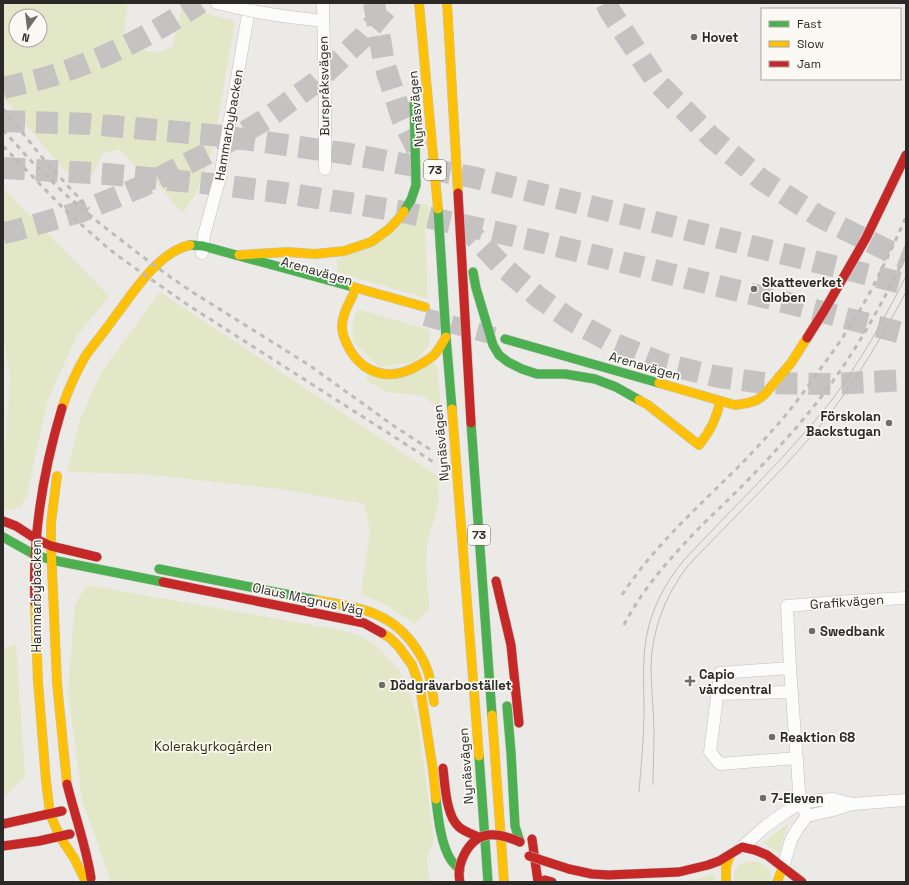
<svg xmlns="http://www.w3.org/2000/svg" width="909" height="885" font-family="'Space Grotesk',sans-serif">
<style>
.green{fill:#e2e7c7;fill-rule:evenodd}
.lines{fill:none;stroke-linecap:round;stroke-linejoin:round}
.secondary-tunnel{stroke:#c4c3c1;stroke-width:18;stroke-dasharray:18 9;stroke-linecap:butt}
.highway-tunnel{stroke:#c4c3c1;stroke-width:22;stroke-dasharray:22 11;stroke-linecap:butt}
.street-casing{stroke:#c1c0bd;stroke-width:13}
.fast-casing{stroke:#c1c0bd;stroke-width:10}
.slow-casing{stroke:#c1c0bd;stroke-width:10}
.jam-casing{stroke:#c1c0bd;stroke-width:10}
.street{stroke:#fcfcfb;stroke-width:12}
.fast{stroke:#4caf50;stroke-width:9}
.slow{stroke:#ffc107;stroke-width:9}
.jam{stroke:#c62828;stroke-width:9}
.tram{stroke:#bcbcbb;stroke-width:1}
.rail{stroke:#bcbcbb;stroke-width:3;stroke-dasharray:5 5;stroke-linecap:butt}
.street-bridge-casing{stroke:#c1c0bd;stroke-width:13;stroke-linecap:butt}
.jam-bridge-casing{stroke:#c1c0bd;stroke-width:10;stroke-linecap:butt}
.street-bridge{stroke:#fcfcfb;stroke-width:12}
.jam-bridge{stroke:#c62828;stroke-width:9}
.poi-dot{fill:#6e6d6a;stroke:#faf9f3;stroke-width:1.5}
.labels{text-anchor:middle;dominant-baseline:central;stroke-width:3.5;stroke-linejoin:round;paint-order:stroke}
.shield{fill:#faf9f3;stroke:#686764;stroke-width:1}
.shield-label{font-size:12px;font-weight:bold;fill:#2a2927}
.poi-label{font-size:13px;font-weight:bold;fill:#2a2927;stroke:#faf9f3;text-anchor:start}
.street-label{font-size:13px;fill:#2a2927;stroke:#faf9f3}
.park-label{font-size:13px;fill:#2a2e07;stroke:#faf9f3}
</style>
<rect width="100%" height="100%" fill="#ebeae7"/>
<path class="green" d="M3,3H128L124,32L127,47L159,53L173,46L176,28L183,6L208,14L235,21L215,138L206,169L195,195L183,212L174,205L164,190L141,171L119,150L103,153L93,174L79,180L67,173L36,137L3,97ZM16,16H40V40H16Z
M3,188L109,296L76,337L47,402L27,495L21,506L10,510L3,508V452L6,438L10,377L3,335Z
M421,204H426L428,206L430,228L425,229L428,299L337,272V260L414,212Z
M160,292L438,476L439,501L427,545L426,564L429,609L415,624L390,607L361,594L370,530L364,504L280,489L142,474L67,472L80,419L101,373Z
M358,309L429,330L430,344L414,362L379,367L353,341C353,330 351,319 358,309Z
M435,363L438,370L440,403L438,407L421,395L386,392L366,380L367,375Z
M87,585L340,630L361,636L378,647L399,670L406,684L417,716L434,841L427,858L429,882H111L82,800L68,689L75,604Z
M16,644L25,777L3,798V649Z
M786,825L788,826L783,839L781,852L779,853L763,843Z
M748,862C751,862 755,861 758,862C767,865 773,873 770,882H736L735,881L734,872L740,864Z
M714,874L716,882H684Z"/>
<g class="lines">
<path class="secondary-tunnel" d="M425,317L501,338"/>
<path class="highway-tunnel" d="M374,3L384,63L402,118L417,149
M606,3L610,11L656,81L711,137L762,180L820,217L891,252L906,258
M3,88C19,84 35,81 51,76C104,59 154,34 200,3
M3,121L90,124L222,136L350,154L472,177L906,284
M3,168L107,174L212,184L285,193L399,211L536,241L792,304L906,334
M463,222L470,232L502,266L538,297L571,320L615,344L664,364L719,377L764,383L832,384L906,380
M3,233L13,231L80,212L143,186L218,148L266,119L315,83L362,38L391,3"/>
<defs>
<path id="street" d="M217,3L238,8
M323,3L325,103V169
M282,16L323,21
M202,253L204,235L220,177L250,3
M790,668L720,673L710,752L720,764L797,758
M718,694L792,692
M807,816L801,803L799,790L790,668L787,606L850,601L906,598
M742,847L766,826L787,811L801,803L819,800L833,799L852,804
M783,867L791,840L798,828L807,816L833,810L852,804L906,800"/>
<path id="fast" d="M438,209L446,337L452,409
M404,211L411,200L416,185L414,102
M190,245L203,246L353,287
M473,272L476,288L493,345L499,355L508,362L522,369L537,374H565L595,379L616,387L639,400
M505,339L659,383
M471,423L492,715
M3,537L35,555L52,560L163,582
M159,569L316,600
M507,706L511,753L515,826L520,842
M479,756L488,882
M436,799C438,817 441,845 451,860C454,864 457,867 460,870"/>
<path id="slow" d="M419,3L438,209
M447,3L458,193
M239,255L288,252L315,254L344,251L371,242L389,229L401,216L404,211
M353,287L425,307
M353,295C348,305 342,315 342,327C342,335 346,343 350,350C353,356 358,361 364,366C383,379 403,375 421,364C426,361 431,358 434,355C439,350 442,343 446,337
M659,383L735,405L748,403L757,400L764,395L791,363L807,338
M639,400L648,405L699,445C710,432 717,418 720,401
M62,408C68,390 76,372 86,355C95,343 105,331 114,318C133,293 158,252 190,245
M452,409L479,756
M57,476L51,523V546L57,683L67,784
M316,600C352,607 385,609 410,640C417,649 423,658 427,669C431,679 432,691 434,702
M35,603L38,682L46,781L50,814L60,837L74,858L86,882
M382,633L390,638L399,647L412,665L420,687L433,770L436,799
M492,715L504,882
M726,882V867L730,855
M777,882L783,867"/>
<path id="jam" d="M458,193L471,423
M807,338L824,311L866,238L906,155
M3,521L16,526L36,539L51,546L97,557
M496,581L511,645L519,723
M163,582L364,623L382,633
M35,603C32,537 43,471 62,408
M67,784C75,816 86,846 91,878
M3,824L62,811
M532,839L538,882
M3,846L39,841L70,834
M569,869L592,874L608,875L679,872L708,865L719,861L742,847L755,850L767,855L802,882
M538,882L545,880L552,882"/>
</defs>
<use href="#street" class="street-casing"/>
<use href="#fast" class="fast-casing"/>
<use href="#slow" class="slow-casing"/>
<use href="#jam" class="jam-casing"/>
<use href="#street" class="street"/>
<use href="#fast" class="fast"/>
<use href="#slow" class="slow"/>
<use href="#jam" class="jam"/>
<path class="tram" d="M653,784C653,767 654,751 654,734C654,712 651,689 651,667C652,630 665,596 687,567C735,515 788,467 832,411C860,374 884,333 906,292
M639,792C641,765 644,739 644,713C644,694 643,676 644,658C646,620 660,590 683,561C732,508 786,458 831,401C860,362 884,320 906,276"/>
<path class="rail" d="M3,109L46,162L89,209
M3,130L33,163L65,194L98,222L139,254L173,279L197,295L309,365L394,426L434,452
M3,146L66,211L109,249L132,266L188,305L435,463
M622,595C650,552 688,516 725,480C744,462 762,442 779,423C793,407 805,390 818,372C836,348 853,323 868,296C882,270 894,244 906,217
M624,625C644,586 673,555 703,524C728,500 753,476 776,450C810,414 841,373 866,330C881,305 894,279 906,254"/>
<defs>
<path id="street-bridge" d="M238,8L252,11L282,16"/>
<path id="jam-bridge" d="M443,768C445,785 446,816 459,827C465,832 472,834 479,837
M529,856L569,869
M460,882C458,873 460,863 464,855C477,829 497,832 520,842"/>
</defs>
<use href="#street-bridge" class="street-bridge-casing"/>
<use href="#jam-bridge" class="jam-bridge-casing"/>
<use href="#street-bridge" class="street-bridge"/>
<use href="#jam-bridge" class="jam-bridge"/>
</g>
<g class="poi-dot">
<circle cx="694" cy="37" r="4"/>
<circle cx="754" cy="289" r="4"/>
<circle cx="889" cy="423" r="4"/>
<circle cx="812" cy="631" r="4"/>
<path d="M688 675h4v4h4v4h-4v4h-4v-4h-4v-4h4z"/>
<circle cx="382" cy="685" r="4"/>
<circle cx="772" cy="737" r="4"/>
<circle cx="763" cy="798" r="4"/>
</g>
<g class="labels">
<g class="shield">
<rect x="424" y="160" width="22" height="20" rx="3"/>
<rect x="468" y="525" width="22" height="20" rx="3"/>
</g>
<g class="shield-label">
<text x="435" y="170">73</text>
<text x="479" y="535">73</text>
</g>
<g class="poi-label">
<text x="702" y="37">Hovet</text>
<text x="762" y="282">Skatteverket<tspan x="762" dy="15">Globen</tspan></text>
<text x="881" y="416" text-anchor="end">Förskolan<tspan x="881" dy="15">Backstugan</tspan></text>
<text x="820" y="631">Swedbank</text>
<text x="699" y="674">Capio<tspan x="699" dy="15">vårdcentral</tspan></text>
<text x="390" y="685">Dödgrävarbostället</text>
<text x="780" y="737">Reaktion 68</text>
<text x="771" y="798">7-Eleven</text>
</g>
<g class="street-label">
<text transform="translate(324 86) rotate(-91)">Burspråksvägen</text>
<text transform="translate(416 109) rotate(-95)">Nynäsvägen</text>
<text transform="translate(229 125) rotate(-80)">Hammarbybacken</text>
<text transform="translate(317 271) rotate(16)">Arenavägen</text>
<text transform="translate(645 366) rotate(16)">Arenavägen</text>
<text transform="translate(441 443) rotate(-95)">Nynäsvägen</text>
<text transform="translate(36 596) rotate(-90)">Hammarbybacken</text>
<text transform="translate(308 599) rotate(12)">Olaus Magnus Väg</text>
<text transform="translate(847 602) rotate(-4)">Grafikvägen</text>
<text transform="translate(466 766) rotate(-94)">Nynäsvägen</text>
</g>
<g class="park-label">
<text x="213" y="746">Kolerakyrkogården</text>
</g>
</g>
<rect width="909" height="885" fill="none" stroke="#2a2927" stroke-width="8"/>
<rect x="761" y="8" width="140" height="72" fill="#faf9f3" stroke="#a7a6a1"/>
<rect x="769" y="21" width="20" height="6" fill="#4caf50" stroke="#a7a6a1"/>
<text x="797" y="28" font-size="12" fill="#2a2927">Fast</text>
<rect x="769" y="41" width="20" height="6" fill="#ffc107" stroke="#a7a6a1"/>
<text x="797" y="48" font-size="12" fill="#2a2927">Slow</text>
<rect x="769" y="61" width="20" height="6" fill="#c62828" stroke="#a7a6a1"/>
<text x="797" y="68" font-size="12" fill="#2a2927">Jam</text>
<g transform="translate(28 28) rotate(194)"><circle r="19" fill="#faf9f3" stroke="#a7a6a1"/>
<path d="M0-3L7 15L0 10L-7 15Z" fill="#6e6d6a"/>
<text y="-6" font-size="11" font-weight="bold" text-anchor="middle" fill="#2a2927">N</text>
</g>
</svg>
